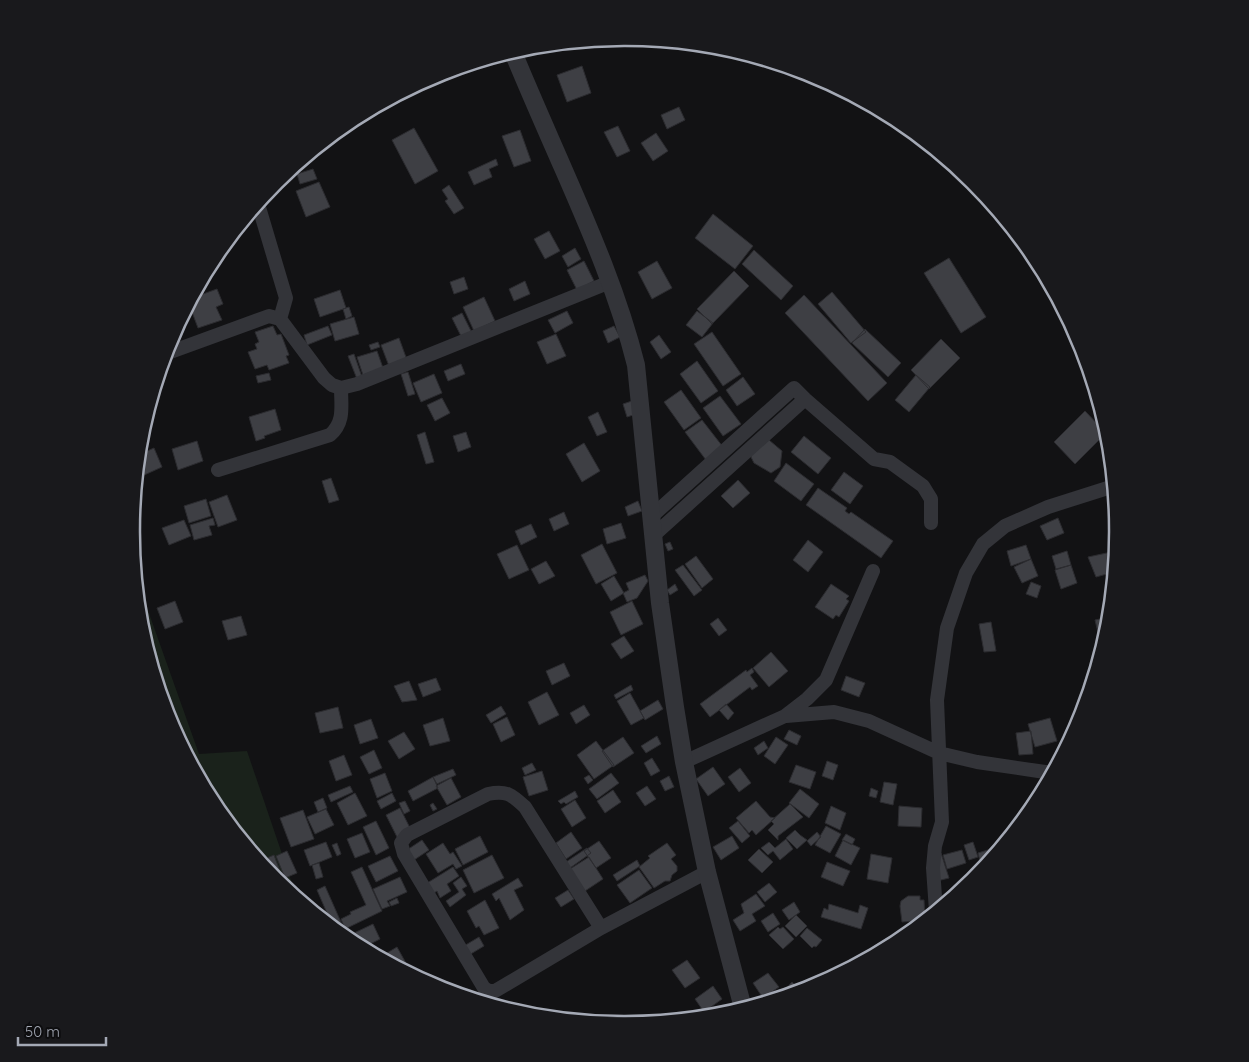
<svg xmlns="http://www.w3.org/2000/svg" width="1249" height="1062" font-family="Quicksand,sans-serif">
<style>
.green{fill:#1a221b}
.building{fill:#3e3f44;stroke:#2c2c30}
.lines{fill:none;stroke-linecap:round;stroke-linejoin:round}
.minor{stroke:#333439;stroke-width:14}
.tertiary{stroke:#333439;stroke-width:18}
.rim{fill:none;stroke:#a4a9b5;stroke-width:2.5}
</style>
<rect width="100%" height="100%" fill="#121214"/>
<path class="green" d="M135,574L199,754L247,751L297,898L275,880L214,805L168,720L140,627Z"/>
<path class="building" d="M582,66L591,93L567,102L557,75Z
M679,107L685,120L667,129L661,115Z
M618,126L630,151L617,157L604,132Z
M414,128L438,171L415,184L392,140Z
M520,130L531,161L514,167L502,136Z
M656,133L668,151L653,161L641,143Z
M496,159L498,165L489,169L492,177L474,185L468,172Z
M313,169L317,179L300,184L297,174Z
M319,182L330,207L306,217L296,191Z
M449,185L464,208L454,214L445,201L448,199L442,190Z
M713,214L753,246L735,269L695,238Z
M549,231L560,251L545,259L534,239Z
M575,248L581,259L568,267L562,256Z
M754,250L793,286L781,300L742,264Z
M949,258L986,317L961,333L924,273Z
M584,261L594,281L577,290L567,270Z
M657,261L672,288L652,299L638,272Z
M734,271L749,286L712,324L697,309Z
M464,277L468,289L454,294L450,282Z
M525,281L530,294L514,301L509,289Z
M217,289L223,304L216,307L222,320L198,328L189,304L192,298Z
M340,290L346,308L320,317L314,299Z
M832,292L866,332L851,343L818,304Z
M804,295L887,383L868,401L785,313Z
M484,297L495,321L474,331L463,307Z
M349,307L352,316L346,319L343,309Z
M567,311L573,323L555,333L548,320Z
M697,311L713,323L702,337L686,325Z
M462,313L472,333L462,338L452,318Z
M354,317L359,334L335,341L330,324Z
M273,326L277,335L281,334L289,355L286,356L289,363L269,370L267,365L255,369L248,352L257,349L255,344L259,342L255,332Z
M328,326L332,335L307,345L304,335Z
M614,326L620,337L608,343L603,331Z
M865,329L901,363L888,377L852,343Z
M712,332L741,374L723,386L694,344Z
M556,334L566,356L547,364L537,342Z
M659,335L671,352L661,359L650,342Z
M399,338L407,360L389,366L381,345Z
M941,339L960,358L929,389L911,370Z
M378,342L380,347L371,350L369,345Z
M377,351L383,368L363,375L357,357Z
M354,354L362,377L357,379L348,356Z
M697,361L718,391L701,403L680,374Z
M461,364L465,374L448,381L444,371Z
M408,372L415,394L408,396L401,374Z
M269,373L271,380L258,383L256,376Z
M434,374L442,393L421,402L413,383Z
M916,375L930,387L909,412L895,400Z
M743,377L755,394L737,406L726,390Z
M681,390L701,418L684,430L664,402Z
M720,396L741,424L723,436L703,408Z
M442,398L450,413L435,421L427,405Z
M632,401L636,414L627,417L623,404Z
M275,409L281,430L264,436L265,438L256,441L249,417Z
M1085,411L1106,433L1075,464L1054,442Z
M598,412L607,432L597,436L588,417Z
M702,420L723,447L706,460L685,432Z
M425,432L434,462L426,464L417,435Z
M466,432L471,447L458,452L453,436Z
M804,436L831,458L818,474L791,452Z
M769,440L782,451L780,467L771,473L754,463L751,457L753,449Z
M197,441L203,461L178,470L172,449Z
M584,443L600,471L582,482L566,454Z
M154,448L162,467L142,476L137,466L138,455Z
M786,463L814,484L801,501L774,481Z
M844,472L863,486L850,504L831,490Z
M331,478L339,500L329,503L322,481Z
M738,480L750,493L733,508L721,496Z
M818,488L847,508L845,511L849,514L851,512L893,541L881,558L806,505Z
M227,495L237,520L218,527L209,502Z
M206,499L211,516L189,523L184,506Z
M638,501L642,511L628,516L625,507Z
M564,512L569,524L554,531L549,519Z
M213,518L215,525L209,526L212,535L194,540L190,525Z
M1058,518L1064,533L1047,540L1040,526Z
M184,520L191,536L169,545L162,528Z
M621,523L626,538L607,544L603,529Z
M531,524L537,537L521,545L515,531Z
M808,540L823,552L808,572L793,560Z
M670,542L673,549L668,551L665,544Z
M602,544L617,573L596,584L581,555Z
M517,545L529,570L509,579L497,554Z
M1026,545L1031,559L1011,566L1007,551Z
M1067,551L1071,565L1056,569L1052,556Z
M1116,551L1114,572L1096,577L1088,557Z
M696,556L713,579L702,588L685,564Z
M1031,559L1038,576L1022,583L1014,567Z
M546,561L555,576L539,584L531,569Z
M683,565L702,590L694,596L675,570Z
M1071,565L1077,583L1061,589L1055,570Z
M645,575L648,581L637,598L627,602L623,593L629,590L626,583Z
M614,576L624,593L611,601L601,584Z
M1031,582L1041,586L1037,598L1026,594Z
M675,584L678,590L670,595L667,590Z
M831,584L849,596L846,599L849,601L839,617L836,615L833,619L815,607Z
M175,601L183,622L165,629L157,608Z
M632,601L643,624L621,635L610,612Z
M241,616L247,635L228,640L222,621Z
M1110,617L1108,628L1103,645H1101L1095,620Z
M718,618L727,630L719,636L710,624Z
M991,622L996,651L984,652L979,624Z
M624,636L634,651L621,659L611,644Z
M771,652L788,671L769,687L753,668Z
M564,663L570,676L552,685L546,671Z
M752,668L754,672L750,675L758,686L752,690L750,687L710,717L700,704L746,670L747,672Z
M846,676L865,683L859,697L841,690Z
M436,678L441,690L423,697L418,684Z
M409,681L417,700L402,702L394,686Z
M631,685L633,690L616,699L614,695Z
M547,692L559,715L539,725L528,702Z
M630,693L644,718L631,725L617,701Z
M658,700L663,709L645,720L640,711Z
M726,704L734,713L728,720L719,710Z
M584,705L590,715L576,724L570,713Z
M501,706L506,714L491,723L486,715Z
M338,707L343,728L320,733L315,713Z
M507,717L515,735L501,742L493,724Z
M443,718L450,741L430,746L423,725Z
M1050,718L1057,741L1035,747L1028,724Z
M371,719L378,738L360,744L354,725Z
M789,730L801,736L797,745L784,739Z
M1031,731L1033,754L1019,755L1016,733Z
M404,732L415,749L399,759L388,741Z
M657,736L661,744L646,753L641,746Z
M623,737L634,753L613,767L602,751Z
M776,737L788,745L775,764L764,756Z
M596,741L614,765L594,779L577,755Z
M764,741L768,748L758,755L754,748Z
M374,750L382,768L369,774L360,757Z
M344,755L352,775L336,781L329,761Z
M652,758L660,771L651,776L644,763Z
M827,761L838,765L833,780L822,776Z
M532,763L536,770L525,775L522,768Z
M796,765L816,772L810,789L789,782Z
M713,767L725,784L708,796L696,779Z
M740,768L751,783L739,792L728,777Z
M453,769L456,775L437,784L433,777Z
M542,771L548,790L529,796L523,777Z
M385,773L392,791L377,798L370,779Z
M611,773L619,783L597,799L589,789Z
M589,775L593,780L588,784L584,778Z
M669,776L674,787L665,791L660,781Z
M433,777L438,788L413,801L408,791Z
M451,778L461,797L447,805L436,786Z
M884,782L897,784L893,805L880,802Z
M350,786L353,792L331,802L328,795Z
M647,786L656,799L645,806L636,793Z
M871,788L878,791L876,798L869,796Z
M800,789L819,804L809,818L789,803Z
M613,790L621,802L605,813L597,801Z
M575,791L578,797L566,804L564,802L561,804L558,801Z
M355,793L367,816L348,825L337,803Z
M392,793L396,801L381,809L377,801Z
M323,798L327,808L318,812L314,802Z
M575,800L586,818L572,827L561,809Z
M405,801L410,811L404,814L399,803Z
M756,801L770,817L775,818L756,835L752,830L749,833L736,818Z
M433,803L437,809L433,811L430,805Z
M790,804L803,817L778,836V840L768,830L774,824L771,821Z
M831,806L846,813L840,830L825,823Z
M899,806L922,808L921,827L898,826Z
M400,808L412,832L398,839L386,815Z
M326,809L334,825L315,834L307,817Z
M303,810L314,839L291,847L280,818Z
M376,821L389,848L376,855L363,827Z
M738,821L750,836L742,843L729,828Z
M826,826L841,834L830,853L815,845Z
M795,830L800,835L807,840L797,849L786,838Z
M571,832L582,848L566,859L556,843Z
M817,832L821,837L811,846L807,841Z
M362,833L370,852L355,858L347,839Z
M846,834L855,839L852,845L842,840Z
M480,836L488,852L463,865L455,849Z
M732,836L739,848L721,860L713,847Z
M786,839L793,849L780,860L773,851L768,855L761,848L769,842L775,848Z
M422,840L429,850L411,862L404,852Z
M843,840L860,848L851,865L835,856Z
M599,841L611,858L596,868L584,851Z
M326,842L332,857L310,866L304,850Z
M973,842L978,857L969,860L964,845Z
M337,843L341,854L337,856L332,845Z
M443,843L450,854L453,852L462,866L456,869L453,864L438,873L426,854Z
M667,843L676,855L671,859L677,866V871L672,875L670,881H665L654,888L639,867L650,858L648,856Z
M587,848L591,853L570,868L566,862Z
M759,849L773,862L762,873L748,860Z
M991,849L993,856L982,869L978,853Z
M962,850L966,863L947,869L943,855Z
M287,851L297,873L285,878L276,856Z
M941,853L949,878L937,881L931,856Z
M871,854L892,858L888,883L867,879Z
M274,855L281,874L273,877L260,861Z
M492,855L504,878L474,893L463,870Z
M390,856L398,871L376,882L368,866Z
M589,857L603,879L585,891L570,869Z
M637,860L640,866L617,881L613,875Z
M827,862L850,871L843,886L821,877Z
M319,863L323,877L316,879L312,865Z
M362,867L382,911L345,929L341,919L351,914L350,912L366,905L351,872Z
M453,867L459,876L447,884L451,891L440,898L437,891L431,895L424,885Z
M639,870L652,888L630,903L617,885Z
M400,877L407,892L387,901L390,906L382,909L373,889Z
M461,877L467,886L462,889L466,895L450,907L446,901L459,892L453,883Z
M518,878L523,886L514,890L524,910L510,920L499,898L496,901L492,894Z
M769,883L777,892L765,902L757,892Z
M325,886L344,929L339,932L333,927L317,890Z
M568,890L574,899L561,907L555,898Z
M756,894L765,906L752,914L756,921L740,931L733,920L744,913L741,904Z
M908,896H920V900H924L925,920L902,922L900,906L901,901Z
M397,898L399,903L391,906L389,902Z
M485,900L499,928L484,935L479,926L476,928L467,911Z
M308,901L313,910L304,903Z
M794,902L800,912L789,920L782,910Z
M829,904L858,913L860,905L868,908L861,929L821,917L824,908L828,910Z
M773,913L780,924L768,932L761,921Z
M796,915L807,926L796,937L785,926Z
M373,924L380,939L362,948L357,945L352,934Z
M778,927L780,929L783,927L794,939L783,949L769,935Z
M807,928L822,940L816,947L814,946L812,948L800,936Z
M479,937L484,946L469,955L464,946Z
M397,947L412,974L394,965L387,953Z
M687,960L700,978L685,988L672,970Z
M768,973L779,987L763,998L753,983Z
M792,982L799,989L796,992L777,998Z
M713,986L722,999L704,1012L695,999Z
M686,1013L688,1018L675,1020Z"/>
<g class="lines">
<path class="minor" d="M258,204L286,298L280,319
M165,354L269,316L280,319L324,378L332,385L341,388L357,384L610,282
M218,470L330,435C345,422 341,406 341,388
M652,516L794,388L805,399L874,459L890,462L923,486L931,499V523
M654,535L805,399
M786,716L834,712L869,721L939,753L977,762L1045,772H1053
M684,762L785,716L807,699L826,680L873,571
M936,911L933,868L935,846L942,822L937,700L947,628L966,573L983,544L1005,526L1048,507L1114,486
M601,928L525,807C512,795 507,790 488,794L407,835L401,843L404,854L484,988L489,991H495L601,928L707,872"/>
<path class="tertiary" d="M513,52C529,91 546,129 563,168C591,232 619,297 636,365L660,603L675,707L684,762L707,872L743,1008"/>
</g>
<path d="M0 0H1249V1062H0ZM624 46H625A484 484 0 0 1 1109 530V532A484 484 0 0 1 625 1016H624A484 484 0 0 1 140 532V530A484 484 0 0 1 624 46Z" fill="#19191c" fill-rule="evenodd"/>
<path class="rim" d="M624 46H625A484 484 0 0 1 1109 530V532A484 484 0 0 1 625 1016H624A484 484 0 0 1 140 532V530A484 484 0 0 1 624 46Z"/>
<path d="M18 1037v8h88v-8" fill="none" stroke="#a4a9b5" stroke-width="2.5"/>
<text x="25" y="1037" font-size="15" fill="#a4a9b5" stroke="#0d0d0f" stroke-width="4" paint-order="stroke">50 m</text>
</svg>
